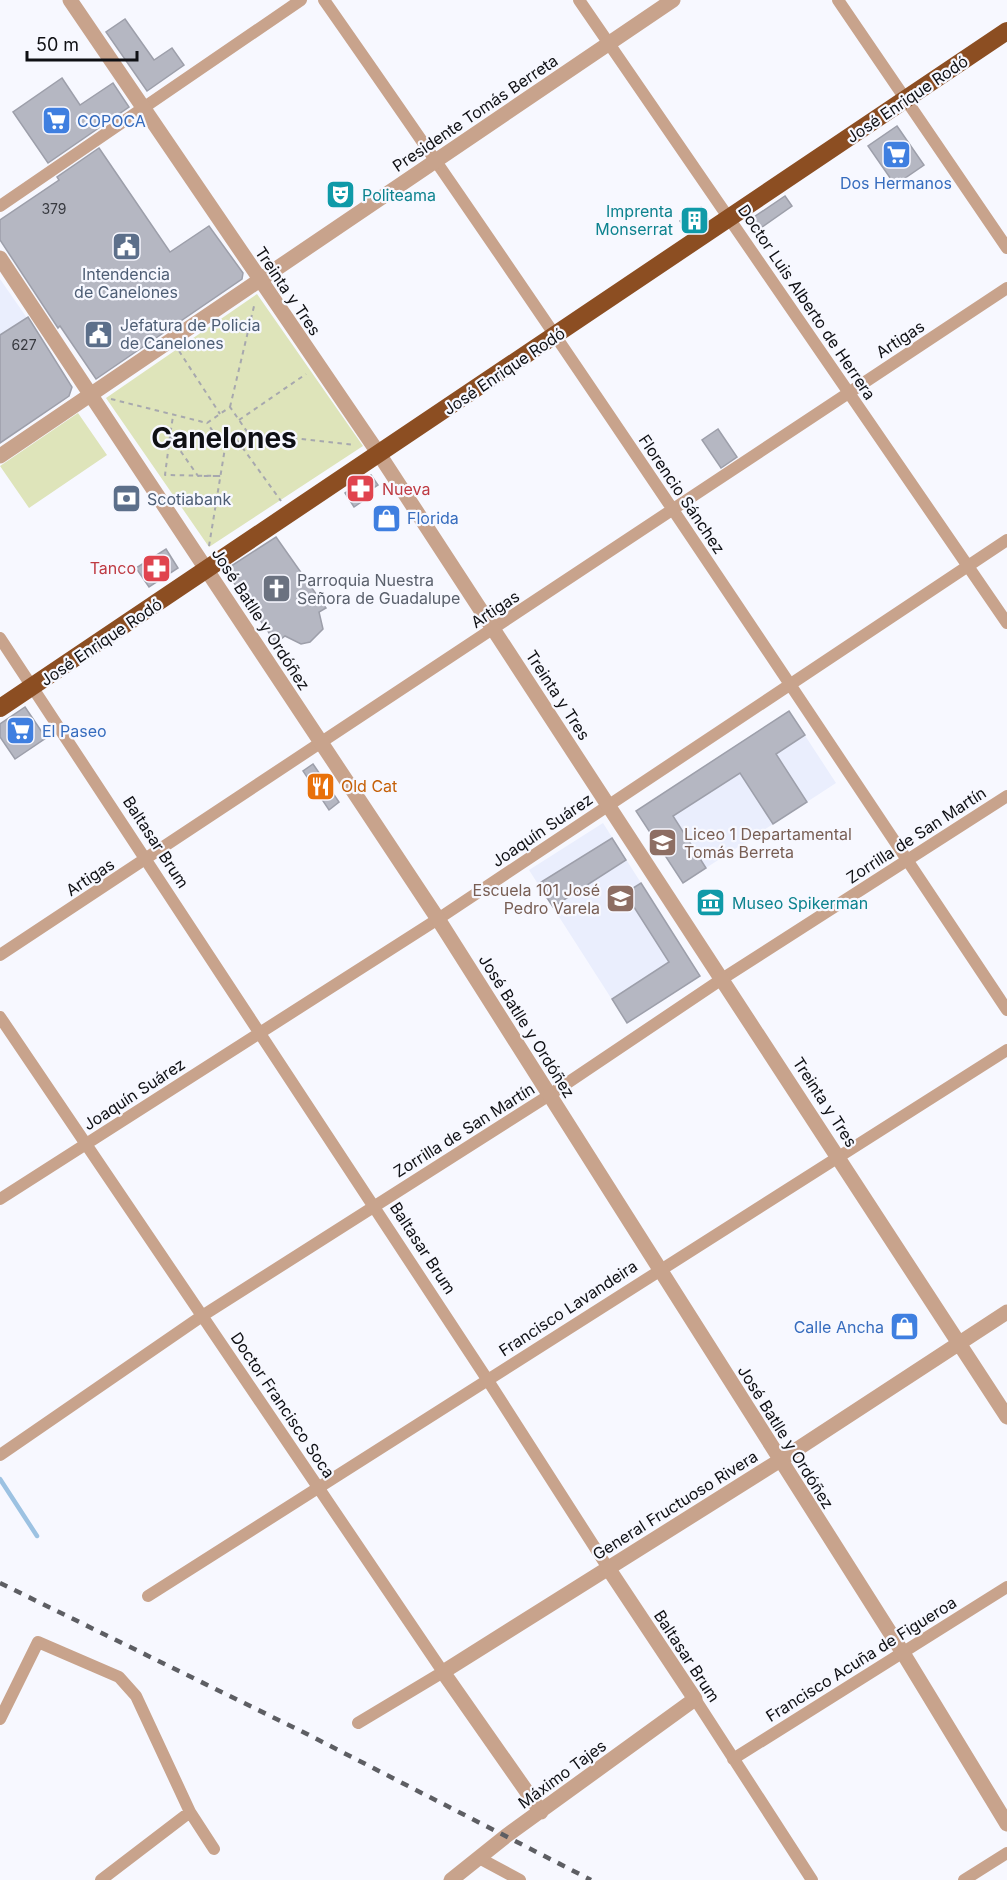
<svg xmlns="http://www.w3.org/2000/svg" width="1007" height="1880" font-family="Inter,sans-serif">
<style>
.built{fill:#eaeefd}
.green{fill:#dee4ba}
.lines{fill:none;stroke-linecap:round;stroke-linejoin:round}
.stream{stroke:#9cc2e2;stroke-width:4.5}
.building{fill:#b5b7c2;stroke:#9d9faa;stroke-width:1.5}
.path{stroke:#a7a8ae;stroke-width:2;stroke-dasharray:4.5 4.5;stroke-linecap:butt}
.minor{stroke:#c8a38c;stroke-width:12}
.tertiary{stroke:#c8a38c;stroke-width:15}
.trunk{stroke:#8c4e22;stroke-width:18}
.rail{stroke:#5d5e63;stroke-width:4.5;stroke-dasharray:8 8;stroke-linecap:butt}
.labels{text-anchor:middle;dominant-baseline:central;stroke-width:4.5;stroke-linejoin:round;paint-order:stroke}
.number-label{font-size:14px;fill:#383a40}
.street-label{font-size:16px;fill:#0f1014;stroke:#f7f8ff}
.shop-label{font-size:16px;fill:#366cbe;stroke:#f7f8ff;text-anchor:start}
.culture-label{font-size:16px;fill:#0d838f;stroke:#f7f8ff;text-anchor:start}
.service-label{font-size:16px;fill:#4e5e75;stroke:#f7f8ff;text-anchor:start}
.health-label{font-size:16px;fill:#be3a42;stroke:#f7f8ff;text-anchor:start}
.worship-label{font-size:16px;fill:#5b616d;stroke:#f7f8ff;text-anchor:start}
.food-label{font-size:16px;fill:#c56008;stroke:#f7f8ff;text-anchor:start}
.education-label{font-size:16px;fill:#785e54;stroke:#f7f8ff;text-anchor:start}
.town-label{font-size:28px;font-weight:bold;fill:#0f1014;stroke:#f7f8ff}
</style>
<rect width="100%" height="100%" fill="#f7f8ff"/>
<path class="built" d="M0,279L27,318L0,335Z
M789,711L836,783L683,883L636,811Z
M603,823L700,976L627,1023L529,870Z"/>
<path class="green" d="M257,294L363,446L209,547L106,398Z
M78,413L107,455L29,508L0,466Z"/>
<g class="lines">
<path class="stream" d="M0,1479L37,1536"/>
</g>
<path class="building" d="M125,19L154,60L172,48L184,65L147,91L106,32Z
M62,78L80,105L113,83L129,107L48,163L13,112Z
M897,126L924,165L895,185L868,146Z
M99,148L170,252L209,226L243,273L242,279L96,379L60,326L58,328L0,240V220L59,180L57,177Z
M785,196L792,206L755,232L750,226L751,219Z
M701,207L708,219L687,232L680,221Z
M28,317L72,387L69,396L0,443V335Z
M718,429L737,457L721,468L702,440Z
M371,475L378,485L364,494L367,498L354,507L345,493Z
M276,537L326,608L319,612L323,629L310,642L301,644L285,636L276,643L225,570Z
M166,549L178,568L149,587L136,568Z
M25,707L46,738L15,759L0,737V724Z
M789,711L805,735L776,754L807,802L773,824L740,773L673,816L706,868L683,883L636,811Z
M313,764L339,802L329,810L303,771Z
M612,838L626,860L553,907L538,884Z
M641,883L700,976L627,1023L612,999L669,962L625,893Z"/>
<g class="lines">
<path class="path" d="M179,351L220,414
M111,399L207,423L230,407L248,433L225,448L207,423
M230,407L255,302
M239,420L306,374
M248,433L355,445
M170,436L165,475L221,476H198L170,436L173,416
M237,440L281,501
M209,546L225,448"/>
<path class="minor" d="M324,0C557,333 782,672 1007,1010
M579,0L1007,623
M838,0L1007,248
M0,206L301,0
M0,638L487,1379L608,1568
M0,955L1007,288
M0,1017L443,1672L358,1723
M0,1199L438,919L1007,540
M0,1455L202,1316L548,1096L722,979L1007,796
M148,1596L1007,1050
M695,1699L812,1880
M0,1719L38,1642L119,1677L136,1696L190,1812L214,1849
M733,1759L1007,1587
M479,1858L520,1880
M101,1880L190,1812
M964,1880L1007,1853"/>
<path class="tertiary" d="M70,0L379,454L1007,1417
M0,258L438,919L903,1653L1007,1824
M0,456L673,0
M541,1812L443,1672L779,1461L1007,1312
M451,1880L506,1836L695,1699L608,1568"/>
<path class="trunk" d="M0,708L1007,31"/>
<path class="rail" d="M0,1583L307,1734L591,1880"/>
</g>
<defs>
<symbol id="supermarket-square" viewBox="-11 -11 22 22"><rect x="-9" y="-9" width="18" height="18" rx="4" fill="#3f7fe0" stroke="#f7f8ff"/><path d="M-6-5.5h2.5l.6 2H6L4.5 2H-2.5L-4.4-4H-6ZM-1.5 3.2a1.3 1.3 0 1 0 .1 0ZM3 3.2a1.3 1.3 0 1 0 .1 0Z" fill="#fff"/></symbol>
<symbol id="theatre-square" viewBox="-11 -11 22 22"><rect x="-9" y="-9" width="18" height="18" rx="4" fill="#0f9aa8" stroke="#f7f8ff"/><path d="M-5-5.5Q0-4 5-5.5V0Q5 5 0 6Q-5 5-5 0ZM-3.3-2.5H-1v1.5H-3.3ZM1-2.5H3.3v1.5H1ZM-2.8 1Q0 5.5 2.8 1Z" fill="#fff"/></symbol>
<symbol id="building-square" viewBox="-11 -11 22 22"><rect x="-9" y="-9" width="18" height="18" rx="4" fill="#0f9aa8" stroke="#f7f8ff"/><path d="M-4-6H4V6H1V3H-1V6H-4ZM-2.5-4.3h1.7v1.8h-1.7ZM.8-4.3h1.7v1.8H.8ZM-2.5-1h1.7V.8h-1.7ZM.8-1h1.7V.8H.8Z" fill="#fff"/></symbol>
<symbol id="civic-square" viewBox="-11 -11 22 22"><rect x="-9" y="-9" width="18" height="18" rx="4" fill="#5c6f8a" stroke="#f7f8ff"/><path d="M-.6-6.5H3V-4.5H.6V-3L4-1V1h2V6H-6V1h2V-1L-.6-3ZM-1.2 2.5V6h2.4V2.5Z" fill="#fff"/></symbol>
<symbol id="pharmacy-square" viewBox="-11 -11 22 22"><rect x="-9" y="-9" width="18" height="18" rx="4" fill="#e0444e" stroke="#f7f8ff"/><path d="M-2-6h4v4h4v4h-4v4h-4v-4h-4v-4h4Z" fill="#fff"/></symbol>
<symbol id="bank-square" viewBox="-11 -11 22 22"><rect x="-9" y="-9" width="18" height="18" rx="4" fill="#5c6f8a" stroke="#f7f8ff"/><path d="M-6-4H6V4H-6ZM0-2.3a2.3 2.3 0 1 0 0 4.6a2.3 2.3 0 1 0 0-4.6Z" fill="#fff"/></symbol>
<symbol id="shop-square" viewBox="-11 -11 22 22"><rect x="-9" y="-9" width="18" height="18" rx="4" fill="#3f7fe0" stroke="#f7f8ff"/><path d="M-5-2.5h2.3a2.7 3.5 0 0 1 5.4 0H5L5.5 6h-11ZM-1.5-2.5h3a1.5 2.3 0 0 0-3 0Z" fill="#fff"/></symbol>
<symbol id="church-square" viewBox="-11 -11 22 22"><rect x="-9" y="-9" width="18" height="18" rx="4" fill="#6b7280" stroke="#f7f8ff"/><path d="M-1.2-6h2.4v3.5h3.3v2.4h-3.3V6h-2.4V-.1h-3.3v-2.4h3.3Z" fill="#fff"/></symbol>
<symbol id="restaurant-square" viewBox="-11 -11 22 22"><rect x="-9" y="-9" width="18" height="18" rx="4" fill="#e8710a" stroke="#f7f8ff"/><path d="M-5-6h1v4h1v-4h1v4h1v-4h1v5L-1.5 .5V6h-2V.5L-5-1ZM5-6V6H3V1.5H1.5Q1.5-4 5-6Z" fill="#fff"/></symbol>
<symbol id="school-square" viewBox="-11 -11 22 22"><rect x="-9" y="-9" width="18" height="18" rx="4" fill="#8d6e63" stroke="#f7f8ff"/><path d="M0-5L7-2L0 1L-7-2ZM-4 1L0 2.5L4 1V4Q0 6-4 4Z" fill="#fff"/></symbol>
<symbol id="museum-square" viewBox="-11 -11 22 22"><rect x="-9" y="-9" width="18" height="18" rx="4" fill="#0f9aa8" stroke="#f7f8ff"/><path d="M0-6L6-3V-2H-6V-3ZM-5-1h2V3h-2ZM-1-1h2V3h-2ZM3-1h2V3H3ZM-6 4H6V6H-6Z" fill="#fff"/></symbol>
</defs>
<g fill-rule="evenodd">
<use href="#supermarket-square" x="40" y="104" width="33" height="33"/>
<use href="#supermarket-square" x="880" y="138" width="33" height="33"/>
<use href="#theatre-square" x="324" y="178" width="33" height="33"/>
<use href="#building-square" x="678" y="204" width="33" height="33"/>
<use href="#civic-square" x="110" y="230" width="33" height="33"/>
<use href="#civic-square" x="82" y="318" width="33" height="33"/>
<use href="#pharmacy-square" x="344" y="472" width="33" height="33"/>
<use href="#bank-square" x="110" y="482" width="33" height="33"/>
<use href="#shop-square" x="370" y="502" width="33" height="33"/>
<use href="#pharmacy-square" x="140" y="552" width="33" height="33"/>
<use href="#church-square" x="260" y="572" width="33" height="33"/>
<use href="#supermarket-square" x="4" y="714" width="33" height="33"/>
<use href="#restaurant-square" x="304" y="770" width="33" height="33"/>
<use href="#school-square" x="646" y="826" width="33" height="33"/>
<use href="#school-square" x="604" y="882" width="33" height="33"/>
<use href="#museum-square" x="694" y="886" width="33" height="33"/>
<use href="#shop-square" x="888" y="1310" width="33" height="33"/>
</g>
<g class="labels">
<g class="number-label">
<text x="54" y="208">379</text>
<text x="24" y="344">627</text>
</g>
<g class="street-label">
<text transform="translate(907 99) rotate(-34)">José Enrique Rodó</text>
<text transform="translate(475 113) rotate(-34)">Presidente Tomás Berreta</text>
<text transform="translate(288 291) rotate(56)">Treinta y Tres</text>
<text transform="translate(807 302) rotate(56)">Doctor Luis Alberto de Herrera</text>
<text transform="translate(900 339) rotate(-33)">Artigas</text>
<text transform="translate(504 371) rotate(-34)">José Enrique Rodó</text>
<text transform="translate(682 494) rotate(56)">Florencio Sánchez</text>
<text transform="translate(495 609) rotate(-33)">Artigas</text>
<text transform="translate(261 619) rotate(57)">José Batlle y Ordóñez</text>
<text transform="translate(101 642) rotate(-34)">José Enrique Rodó</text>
<text transform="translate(558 695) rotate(57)">Treinta y Tres</text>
<text transform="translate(542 830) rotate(-34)">Joaquín Suárez</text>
<text transform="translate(916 835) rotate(-33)">Zorrilla de San Martín</text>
<text transform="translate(156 842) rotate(57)">Baltasar Brum</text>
<text transform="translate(90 877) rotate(-33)">Artigas</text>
<text transform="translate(527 1026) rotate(58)">José Batlle y Ordóñez</text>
<text transform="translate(134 1094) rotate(-33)">Joaquín Suárez</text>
<text transform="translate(825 1102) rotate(57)">Treinta y Tres</text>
<text transform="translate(464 1130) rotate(-32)">Zorrilla de San Martín</text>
<text transform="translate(423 1248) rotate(57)">Baltasar Brum</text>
<text transform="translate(568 1308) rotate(-33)">Francisco Lavandeira</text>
<text transform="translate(283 1405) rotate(56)">Doctor Francisco Soca</text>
<text transform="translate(786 1437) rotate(58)">José Batlle y Ordóñez</text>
<text transform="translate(675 1505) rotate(-32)">General Fructuoso Rivera</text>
<text transform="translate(687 1656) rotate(57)">Baltasar Brum</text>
<text transform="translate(861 1659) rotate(-32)">Francisco Acuña de Figueroa</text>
<text transform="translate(562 1774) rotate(-36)">Máximo Tajes</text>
</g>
<g class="shop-label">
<text x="77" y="121">COPOCA</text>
<text x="896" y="183" text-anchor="middle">Dos Hermanos</text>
<text x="407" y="518">Florida</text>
<text x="42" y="731">El Paseo</text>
<text x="884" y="1327" text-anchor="end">Calle Ancha</text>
</g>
<g class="culture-label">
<text x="362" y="195">Politeama</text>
<text x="673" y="211" text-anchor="end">Imprenta<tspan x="673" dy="18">Monserrat</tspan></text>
<text x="732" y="903">Museo Spikerman</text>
</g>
<g class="service-label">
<text x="126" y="274" text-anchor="middle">Intendencia<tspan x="126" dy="18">de Canelones</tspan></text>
<text x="120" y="325">Jefatura de Policia<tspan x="120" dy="18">de Canelones</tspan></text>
<text x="147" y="499">Scotiabank</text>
</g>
<g class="health-label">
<text x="382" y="489">Nueva</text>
<text x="136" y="568" text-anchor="end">Tanco</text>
</g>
<g class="worship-label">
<text x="297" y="580">Parroquia Nuestra<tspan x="297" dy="18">Señora de Guadalupe</tspan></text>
</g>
<g class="food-label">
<text x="341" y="786">Old Cat</text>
</g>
<g class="education-label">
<text x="684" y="834">Liceo 1 Departamental<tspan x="684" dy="18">Tomás Berreta</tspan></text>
<text x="600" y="890" text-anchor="end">Escuela 101 José<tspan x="600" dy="18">Pedro Varela</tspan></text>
</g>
<g class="town-label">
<text x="224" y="438">Canelones</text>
</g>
</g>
<path d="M27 51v9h110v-9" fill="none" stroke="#0f1014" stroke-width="3"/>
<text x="36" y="51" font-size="18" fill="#0f1014" stroke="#f7f8ff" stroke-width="4.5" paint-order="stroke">50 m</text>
</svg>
